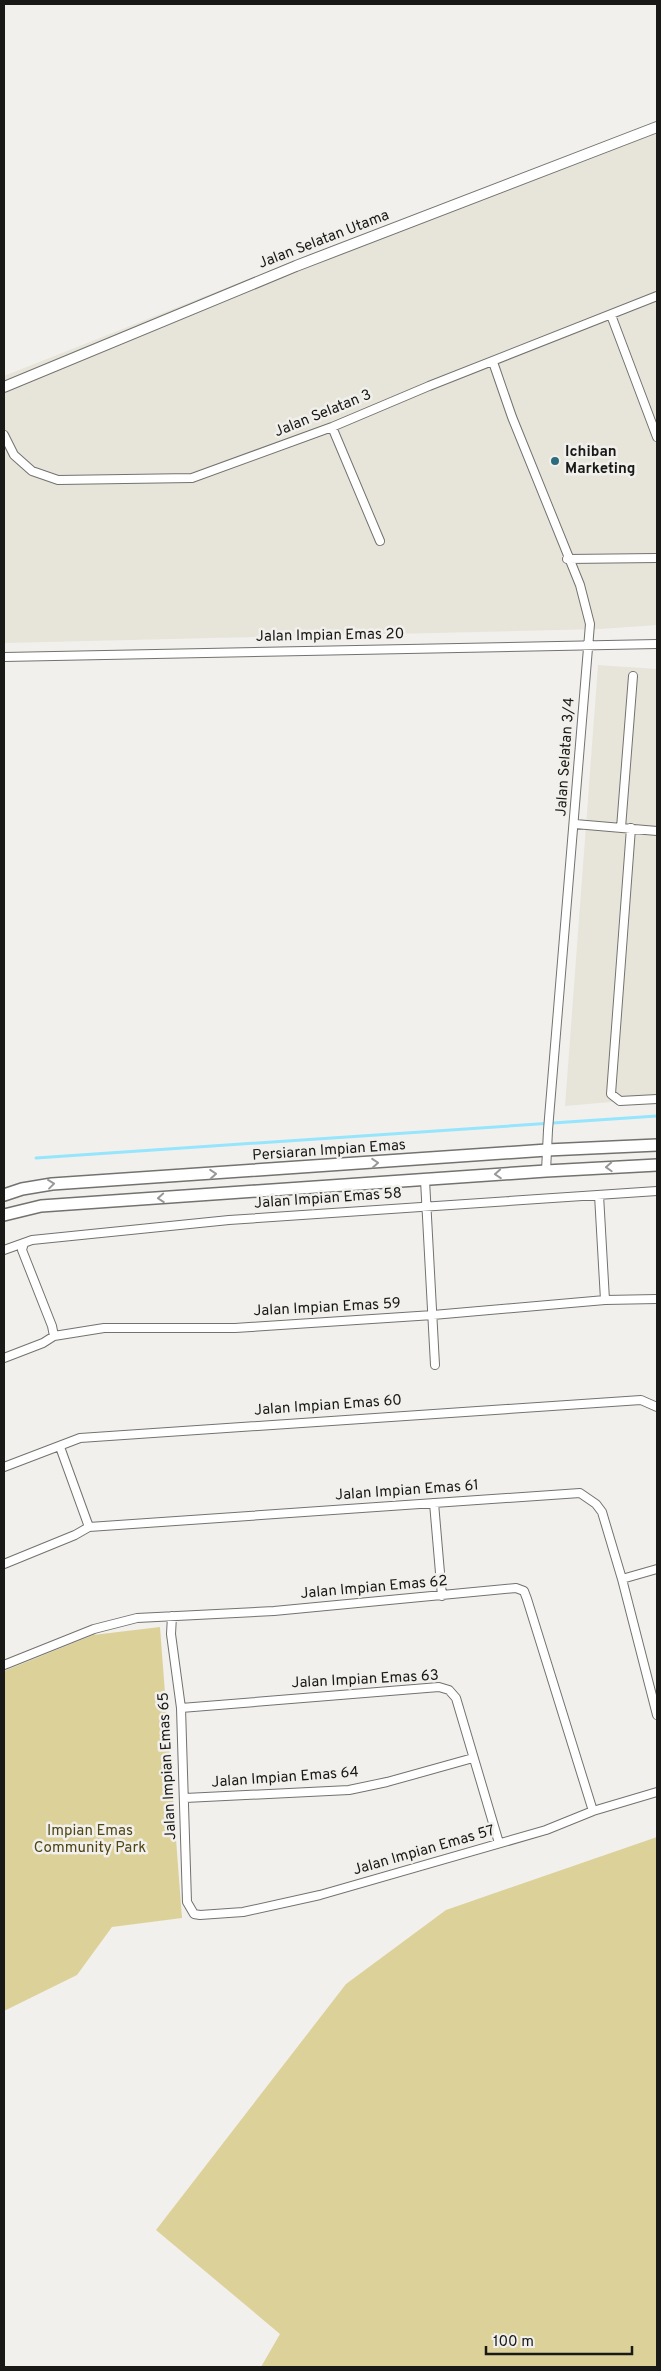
<svg xmlns="http://www.w3.org/2000/svg" width="661" height="2371" font-family="Overpass,sans-serif">
<style>
.built{fill:#e7e5d9}
.green{fill:#ddd19a}
.lines{fill:none;stroke-linecap:round;stroke-linejoin:round}
.stream{stroke:#95e5fd;stroke-width:3}
.minor-casing{stroke:#73726f;stroke-width:10}
.tertiary-casing{stroke:#73726f;stroke-width:12}
.secondary-casing{stroke:#73726f;stroke-width:14}
.minor{stroke:#fff;stroke-width:8}
.tertiary{stroke:#fff;stroke-width:10}
.secondary{stroke:#fff;stroke-width:11}
.oneway{stroke:#989897}
.poi-dot{fill:#2a6c7e;stroke:#f1f0ec;stroke-width:2}
.labels{text-anchor:middle;dominant-baseline:central;stroke-width:5;stroke-linejoin:round;paint-order:stroke}
.street-label{font-size:15px;fill:#191917;stroke:#f1f0ec}
.poi-label{font-size:15px;font-weight:bold;fill:#191917;stroke:#f1f0ec;text-anchor:start}
.park-label{font-size:15px;fill:#504614;stroke:#f1f0ec}
</style>
<rect width="100%" height="100%" fill="#f1f0ec"/>
<path class="built" d="M657,128V625L601,629L4,643V376L294,261Z
M598,665L657,669V1098L565,1106Z"/>
<path class="green" d="M160,1627L182,1918L112,1927L77,1975L4,2011V1671L93,1635Z
M657,1837V2367H261L280,2334L156,2230L346,1984L446,1910Z"/>
<g class="lines">
<path class="stream" d="M36,1158L657,1116"/>
<defs>
<path id="minor" d="M611,315L657,437
M493,362L512,417L580,585L590,624L548,1130L546,1171
M332,427L380,541
M4,435L14,455L32,471L58,480L192,478L332,427L429,386L657,296
M567,559L657,558
M4,657L657,644
M575,824L657,831
M621,828L633,676
M631,828L611,1094L620,1101L657,1099
M425,1180L435,1365
M599,1195L605,1300
M24,1243L22,1250L52,1326L54,1336
M4,1250L32,1240L229,1220L657,1191
M4,1358L43,1343L54,1336L104,1328H235L433,1315L605,1300L657,1299
M60,1447L89,1527
M4,1467L80,1438L641,1400L657,1407
M434,1503L442,1596
M4,1564L75,1535L89,1527L580,1493L596,1504L602,1512L622,1579L657,1715
M622,1579L657,1569
M172,1616L171,1634L181,1708L187,1902L194,1914L200,1915L243,1912L320,1895L546,1830L593,1811L657,1792
M4,1665L94,1629L137,1618L274,1611L516,1588L524,1591L527,1599L593,1811
M181,1708L439,1687L449,1690L456,1698L499,1843
M185,1798L349,1790L387,1782L473,1758"/>
<path id="tertiary" d="M4,387L296,266L657,127"/>
<path id="secondary" d="M4,1195L22,1189L52,1184L547,1150L657,1145
M4,1215L41,1206L546,1171L657,1165"/>
</defs>
<use href="#minor" class="minor-casing"/>
<use href="#tertiary" class="tertiary-casing"/>
<use href="#secondary" class="secondary-casing"/>
<use href="#minor" class="minor"/>
<use href="#tertiary" class="tertiary"/>
<use href="#secondary" class="secondary"/>
</g>
<defs><path id="oneway-chevron" d="M-2-3.5L2.5 0L-2 3.5" fill="none" stroke-width="1.6" stroke-linecap="round" stroke-linejoin="round" transform="scale(1.25)"/></defs>
<g class="oneway">
<use href="#oneway-chevron" transform="translate(375 1163) rotate(-4)"/>
<use href="#oneway-chevron" transform="translate(609 1167) rotate(177)"/>
<use href="#oneway-chevron" transform="translate(213 1174) rotate(-4)"/>
<use href="#oneway-chevron" transform="translate(498 1174) rotate(176)"/>
<use href="#oneway-chevron" transform="translate(51 1184) rotate(-7)"/>
<use href="#oneway-chevron" transform="translate(161 1198) rotate(176)"/>
</g>
<circle class="poi-dot" cx="555" cy="461" r="5"/>
<g class="labels">
<g class="street-label">
<text transform="translate(324 240) rotate(-21)">Jalan Selatan Utama</text>
<text transform="translate(323 414) rotate(-22)">Jalan Selatan 3</text>
<text transform="translate(330 636) rotate(-1)">Jalan Impian Emas 20</text>
<text transform="translate(566 757) rotate(-86)">Jalan Selatan 3/4</text>
<text transform="translate(329 1151) rotate(-4)">Persiaran Impian Emas</text>
<text transform="translate(328 1199) rotate(-4)">Jalan Impian Emas 58</text>
<text transform="translate(327 1308) rotate(-3)">Jalan Impian Emas 59</text>
<text transform="translate(328 1406) rotate(-4)">Jalan Impian Emas 60</text>
<text transform="translate(407 1491) rotate(-4)">Jalan Impian Emas 61</text>
<text transform="translate(374 1588) rotate(-5)">Jalan Impian Emas 62</text>
<text transform="translate(365 1680) rotate(-3)">Jalan Impian Emas 63</text>
<text transform="translate(168 1766) rotate(-93)">Jalan Impian Emas 65</text>
<text transform="translate(285 1778) rotate(-4)">Jalan Impian Emas 64</text>
<text transform="translate(424 1851) rotate(-16)">Jalan Impian Emas 57</text>
</g>
<g class="poi-label">
<text x="565" y="452">Ichiban<tspan x="565" dy="17">Marketing</tspan></text>
</g>
<g class="park-label">
<text x="90" y="1831">Impian Emas<tspan x="90" dy="17">Community Park</tspan></text>
</g>
</g>
<rect width="661" height="2371" fill="none" stroke="#191917" stroke-width="10"/>
<path d="M486 2346v8h146v-8" fill="none" stroke="#191917" stroke-width="2.5"/>
<text x="493" y="2346" font-size="15" fill="#191917" stroke="#f1f0ec" stroke-width="4" paint-order="stroke">100 m</text>
</svg>
